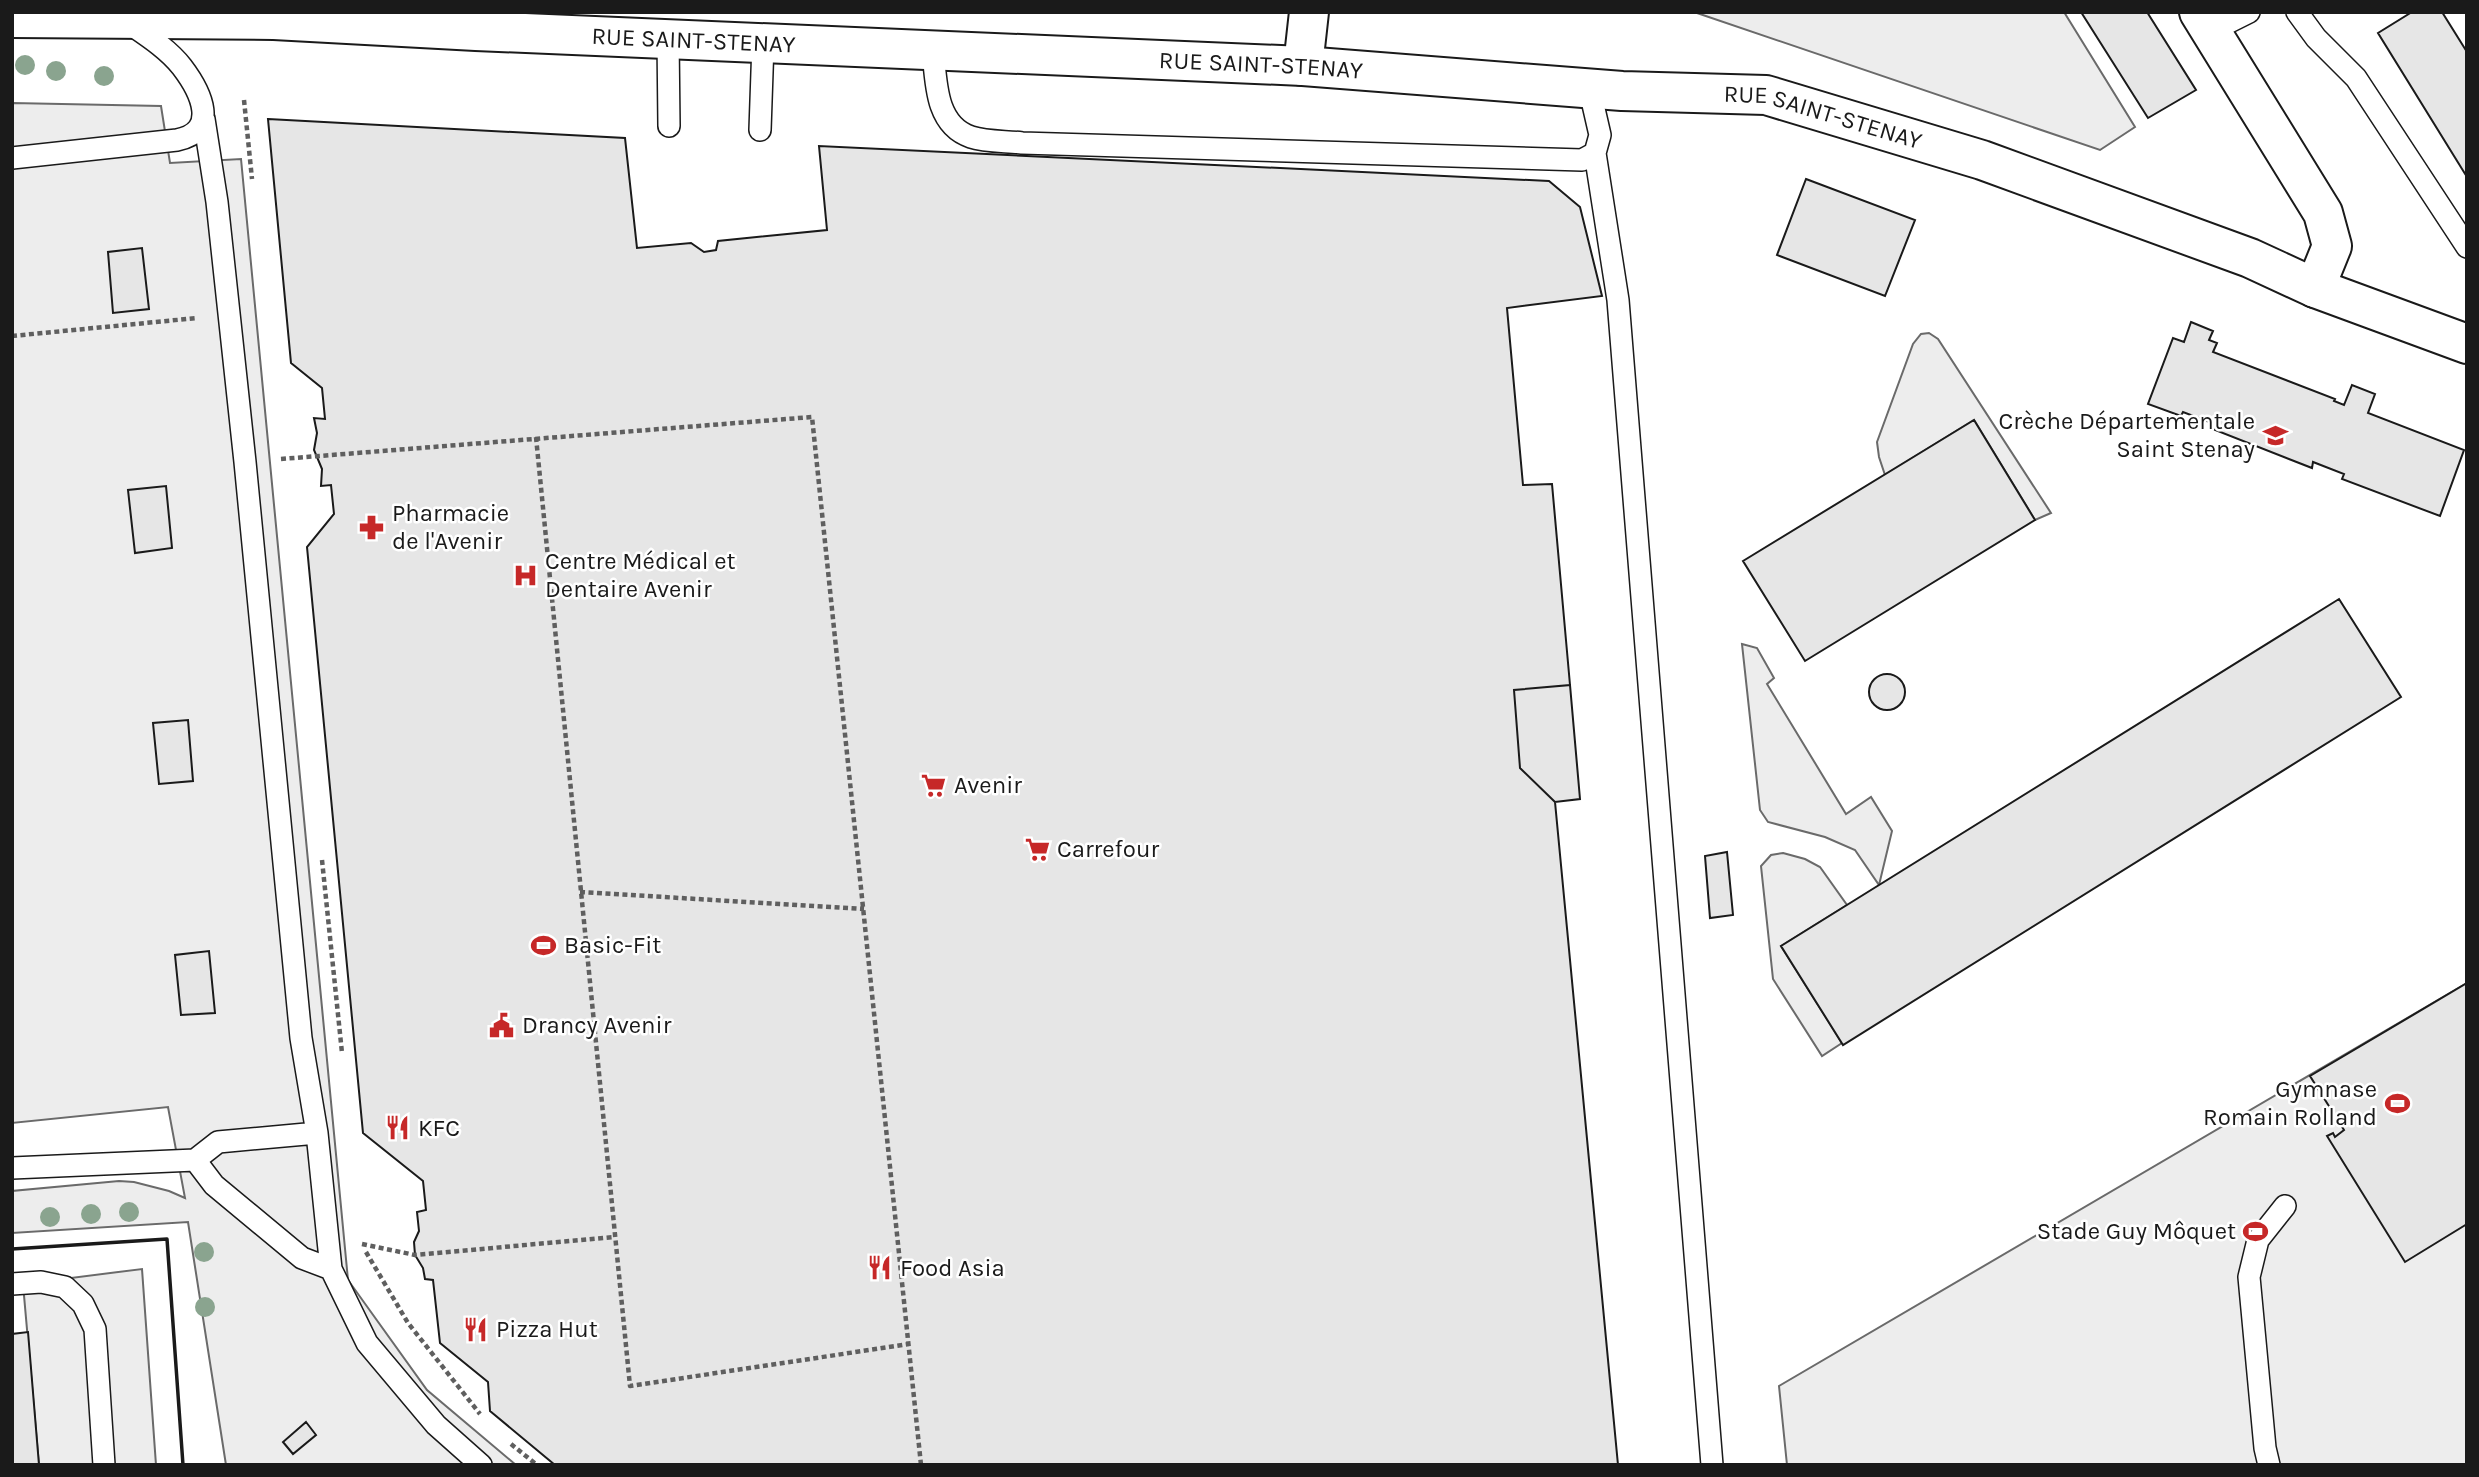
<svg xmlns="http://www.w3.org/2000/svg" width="2479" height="1477" font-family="Karla,sans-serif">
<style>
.built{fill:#ededed;stroke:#6a6a6a;stroke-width:2}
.building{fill:#e6e6e6;stroke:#1a1a1a;stroke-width:2}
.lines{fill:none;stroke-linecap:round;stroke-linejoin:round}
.lane-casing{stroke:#1a1a1a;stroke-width:24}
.street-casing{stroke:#1a1a1a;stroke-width:42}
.path{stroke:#5f5f5f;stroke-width:4.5;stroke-dasharray:5 3.5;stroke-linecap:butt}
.lane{stroke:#fff;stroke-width:21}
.street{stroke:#fff;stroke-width:38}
.wall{stroke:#1a1a1a;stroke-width:3.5}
.tree{fill:#8aa48f}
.labels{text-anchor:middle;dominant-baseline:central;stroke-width:5;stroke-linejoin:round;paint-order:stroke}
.street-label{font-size:24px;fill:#1a1a1a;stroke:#fff}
.poi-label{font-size:24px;fill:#1a1a1a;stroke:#fff;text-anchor:start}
</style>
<rect width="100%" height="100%" fill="#fff"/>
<path class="built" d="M1694,12H2064L2135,127L2100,150Z
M12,103L161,106L170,163L241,159L348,1280L427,1390L516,1465H226L188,1222L12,1233V1191L119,1181L134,1182L169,1191L185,1198L168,1107L12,1123Z
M1929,333L1938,339L2051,513L2035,520L1974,420L1885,475L1879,457L1877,442L1913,344L1921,334Z
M1742,644L1757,648L1774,678L1767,684L1846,814L1871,797L1892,831L1879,885L1855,850L1825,837L1768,822L1760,810Z
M1783,853L1805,859L1820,867L1847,905L1781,946L1842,1043L1822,1056L1773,979L1761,866L1771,855Z
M2467,983V1465H1787L1779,1386Z
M142,1269L156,1465H39L23,1284Z"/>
<path class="building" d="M2081,12H2147L2196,90L2148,118Z
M2412,12H2442L2467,52V177L2378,33Z
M268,119L625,138L637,248L691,243L704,252L716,250L718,241L827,230L819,146L1549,181L1580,207L1602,296L1507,308L1523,485L1552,484L1570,685L1514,690L1520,768L1555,802L1618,1465H555L490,1411L488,1382L440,1343L433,1280L425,1279L423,1268L415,1255L414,1242L419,1231L417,1212L426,1210L423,1181L363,1133L307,547L334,514L331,485L321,486L322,469L314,450L317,433L314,418L325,419L322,388L291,363Z
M1806,179L1915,220L1885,296L1777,255Z
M142,248L149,309L113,313L108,252Z
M2191,322L2213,331L2209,340L2217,343L2213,352L2335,399L2334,401L2344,405L2352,385L2375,394L2368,413L2464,450L2440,516L2342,479L2344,474L2313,462L2312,468L2210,428L2212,423L2183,412L2181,416L2148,404L2173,338L2184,342Z
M1974,420L2035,520L1805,661L1743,561Z
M166,486L172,548L135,553L128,490Z
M2339,599L2401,697L1843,1045L1781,946Z
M1869 692a18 18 0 1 1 36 0a18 18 0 1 1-36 0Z
M1570,685L1580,799L1555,802L1520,768L1514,690Z
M188,720L193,781L159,784L153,723Z
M1727,852L1733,915L1710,918L1705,856Z
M209,951L215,1013L181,1015L175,955Z
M2467,983V1224L2405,1262L2327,1136L2333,1133L2335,1137L2344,1130L2310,1076Z
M28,1332L39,1465H12V1334Z
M306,1422L316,1435L293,1454L283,1442Z"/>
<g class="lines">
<defs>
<path id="lane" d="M2297,12L2316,38L2356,78L2467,247
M2211,31L2249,12
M668,38L669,126
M933,50C936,81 935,125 971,137C986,142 1006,141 1022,143L1582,160L1595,153L1600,135L1589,87
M204,119L217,202L245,462L301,1038L317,1133
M760,130L763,43
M1595,153L1618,300L1712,1465
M12,158L177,140C220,131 201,92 182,67C168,49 146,35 127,22
M195,1160L214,1185L302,1258L331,1269
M12,1168L195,1160L218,1142L317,1133L331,1269L367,1343L436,1425L481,1465
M12,1284L41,1282L65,1287L83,1304L95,1329L104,1465
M2269,1465L2265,1448L2249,1277L2258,1240L2285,1206"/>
<g id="street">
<path d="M2199,12L2323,213L2332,246L2315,288"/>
<path id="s1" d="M12,18L274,20L476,31L1303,66L1622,91L1766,95L1982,160L2250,258L2315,288L2467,344"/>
<path d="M1303,66L1309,12"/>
</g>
</defs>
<use href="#lane" class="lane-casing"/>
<use href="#street" class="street-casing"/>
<path class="path" d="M244,100L252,179
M12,336L197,318
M536,437L630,1386L909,1344
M281,459L812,417L921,1465
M322,860L342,1053
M580,892L864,909
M362,1244L415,1255L614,1237
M366,1252L408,1323L480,1414
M511,1444L537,1465"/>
<use href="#lane" class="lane"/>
<use href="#street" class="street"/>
<path class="wall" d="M12,1249L167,1239L183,1465"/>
</g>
<g class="tree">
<circle cx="25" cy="65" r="10"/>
<circle cx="56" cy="71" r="10"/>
<circle cx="104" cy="76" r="10"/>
<circle cx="129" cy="1212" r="10"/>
<circle cx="91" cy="1214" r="10"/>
<circle cx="50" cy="1217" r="10"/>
<circle cx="204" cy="1252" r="10"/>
<circle cx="205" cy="1307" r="10"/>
</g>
<defs>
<symbol id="school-bare" viewBox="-9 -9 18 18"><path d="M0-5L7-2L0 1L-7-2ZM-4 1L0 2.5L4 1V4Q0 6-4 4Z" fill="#c62828" stroke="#fff" stroke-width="2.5" paint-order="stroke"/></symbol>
<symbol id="pharmacy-bare" viewBox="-9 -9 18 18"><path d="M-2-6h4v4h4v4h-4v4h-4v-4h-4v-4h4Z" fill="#c62828" stroke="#fff" stroke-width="2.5" paint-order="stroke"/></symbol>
<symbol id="hospital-bare" viewBox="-9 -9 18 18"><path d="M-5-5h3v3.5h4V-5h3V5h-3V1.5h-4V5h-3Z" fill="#c62828" stroke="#fff" stroke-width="2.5" paint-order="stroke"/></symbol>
<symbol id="supermarket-bare" viewBox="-9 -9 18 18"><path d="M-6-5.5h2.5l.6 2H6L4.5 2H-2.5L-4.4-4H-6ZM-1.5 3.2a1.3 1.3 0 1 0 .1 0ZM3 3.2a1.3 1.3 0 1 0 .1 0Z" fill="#c62828" stroke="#fff" stroke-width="2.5" paint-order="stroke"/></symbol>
<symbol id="stadium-bare" viewBox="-9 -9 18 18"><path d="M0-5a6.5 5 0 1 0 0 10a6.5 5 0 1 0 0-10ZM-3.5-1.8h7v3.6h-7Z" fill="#c62828" stroke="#fff" stroke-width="2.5" paint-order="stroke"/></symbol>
<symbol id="civic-bare" viewBox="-9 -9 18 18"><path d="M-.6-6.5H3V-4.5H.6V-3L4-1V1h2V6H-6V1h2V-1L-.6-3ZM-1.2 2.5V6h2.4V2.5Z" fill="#c62828" stroke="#fff" stroke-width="2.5" paint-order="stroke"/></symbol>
<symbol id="restaurant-bare" viewBox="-9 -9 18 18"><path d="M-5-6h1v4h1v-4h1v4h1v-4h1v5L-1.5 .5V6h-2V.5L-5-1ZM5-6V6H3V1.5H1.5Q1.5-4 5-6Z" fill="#c62828" stroke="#fff" stroke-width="2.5" paint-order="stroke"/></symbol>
</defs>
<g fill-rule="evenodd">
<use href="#school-bare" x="2258" y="418" width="35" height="35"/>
<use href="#pharmacy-bare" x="354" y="510" width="35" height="35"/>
<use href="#hospital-bare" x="508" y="558" width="35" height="35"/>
<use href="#supermarket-bare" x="916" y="768" width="35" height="35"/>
<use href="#supermarket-bare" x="1020" y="832" width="35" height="35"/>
<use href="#stadium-bare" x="526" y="928" width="35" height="35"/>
<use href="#civic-bare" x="484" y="1008" width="35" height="35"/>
<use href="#stadium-bare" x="2380" y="1086" width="35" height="35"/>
<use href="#restaurant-bare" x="380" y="1110" width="35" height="35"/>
<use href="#stadium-bare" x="2238" y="1214" width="35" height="35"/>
<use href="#restaurant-bare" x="862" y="1250" width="35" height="35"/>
<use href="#restaurant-bare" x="458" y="1312" width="35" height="35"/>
</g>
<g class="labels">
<g class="street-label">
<text stroke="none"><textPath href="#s1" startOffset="682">RUE SAINT-STENAY</textPath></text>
<text stroke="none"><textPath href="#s1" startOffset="1250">RUE SAINT-STENAY</textPath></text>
<text stroke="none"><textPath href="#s1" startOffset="1816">RUE SAINT-STENAY</textPath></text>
</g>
<g class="poi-label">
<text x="2255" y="421" text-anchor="end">Crèche Départementale<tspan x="2255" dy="28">Saint Stenay</tspan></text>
<text x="392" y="513">Pharmacie<tspan x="392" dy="28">de l'Avenir</tspan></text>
<text x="545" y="561">Centre Médical et<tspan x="545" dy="28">Dentaire Avenir</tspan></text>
<text x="954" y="785">Avenir</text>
<text x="1057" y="849">Carrefour</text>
<text x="564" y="945">Basic-Fit</text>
<text x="522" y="1025">Drancy Avenir</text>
<text x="2377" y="1089" text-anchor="end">Gymnase<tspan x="2377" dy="28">Romain Rolland</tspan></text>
<text x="418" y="1128">KFC</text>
<text x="2236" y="1231" text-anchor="end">Stade Guy Môquet</text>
<text x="900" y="1268">Food Asia</text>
<text x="496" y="1329">Pizza Hut</text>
</g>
</g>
<rect width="2479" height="1477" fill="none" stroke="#1a1a1a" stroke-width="28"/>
</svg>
